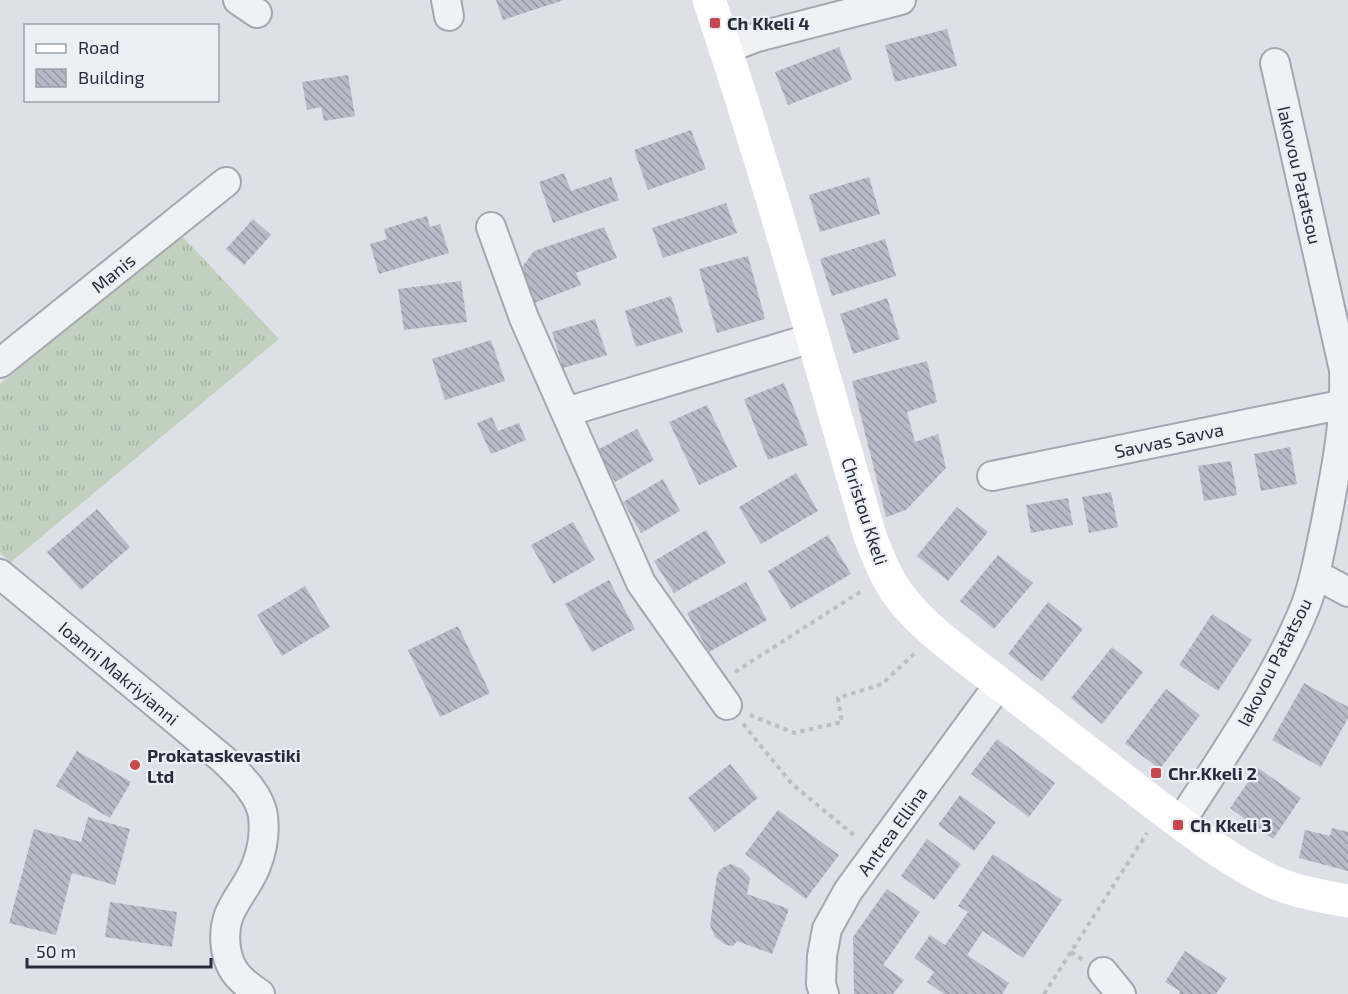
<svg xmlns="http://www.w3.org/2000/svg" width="1348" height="994" font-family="'Exo 2',sans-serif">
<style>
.grass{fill:url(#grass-tufts)}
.building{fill:url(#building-back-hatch)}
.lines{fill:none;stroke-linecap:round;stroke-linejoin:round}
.street-casing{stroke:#a3a7b0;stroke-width:32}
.path{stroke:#bbbec5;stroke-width:4;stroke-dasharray:4.5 4.5;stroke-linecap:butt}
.street{stroke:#eff1f5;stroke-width:28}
.secondary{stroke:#fff;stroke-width:33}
.poi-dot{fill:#c6474d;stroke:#eceff4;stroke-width:2}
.labels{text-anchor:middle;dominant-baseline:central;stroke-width:4.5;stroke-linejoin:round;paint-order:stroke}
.poi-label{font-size:18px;font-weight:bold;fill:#272d3c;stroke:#eceff4;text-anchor:start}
.street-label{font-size:18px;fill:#272d3c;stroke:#eceff4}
</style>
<defs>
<pattern id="grass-tufts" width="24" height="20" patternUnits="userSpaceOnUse" patternTransform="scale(1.5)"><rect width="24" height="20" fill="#c1d0bf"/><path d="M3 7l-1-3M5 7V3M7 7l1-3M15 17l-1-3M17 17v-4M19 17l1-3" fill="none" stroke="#a6b3a5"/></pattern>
<pattern id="building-back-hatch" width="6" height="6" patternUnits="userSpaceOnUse" patternTransform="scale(1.5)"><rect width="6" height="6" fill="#b8bbc6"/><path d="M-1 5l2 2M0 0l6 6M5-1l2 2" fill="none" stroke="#9698a2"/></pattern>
</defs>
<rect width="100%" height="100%" fill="#dde0e6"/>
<path class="grass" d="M181,235L279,339L11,562L0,553V384Z"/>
<path class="building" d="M496,0H564L503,20Z
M947,29L957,66L895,82L885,45Z
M839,47L852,80L788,105L775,72Z
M348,75L355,116L324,121L321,107L307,110L302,82Z
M691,130L706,169L648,190L634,150Z
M564,173L571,191L611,177L619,200L553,223L539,182Z
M869,177L880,214L820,232L809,195Z
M726,203L737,233L663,258L652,228Z
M427,216L430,227L440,224L449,253L379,274L370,244L387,239L384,229Z
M253,219L271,235L244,265L226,249Z
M604,227L617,258L576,273L581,285L529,305L517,274L534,251Z
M885,239L896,276L832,296L820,259Z
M748,256L765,319L717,333L699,269Z
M461,281L467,322L404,330L398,289Z
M671,296L683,332L636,347L625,311Z
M887,298L900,339L853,354L840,314Z
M595,319L607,355L563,368L552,332Z
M491,340L505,381L445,400L432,359Z
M927,361L937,402L907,412L915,442L938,434L946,468L906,510L886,517L852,381Z
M784,383L808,445L768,460L744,399Z
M707,405L737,467L699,485L669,422Z
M492,417L498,431L519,423L526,440L491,454L477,423Z
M637,429L654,460L615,482L597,450Z
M1290,447L1297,484L1261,491L1254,454Z
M1231,461L1237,495L1204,501L1198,466Z
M796,473L818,511L761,544L739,507Z
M663,479L680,511L641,533L623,502Z
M1111,492L1118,527L1089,533L1082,497Z
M1068,498L1073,525L1031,533L1026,505Z
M957,507L988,532L948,581L917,556Z
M97,509L130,547L81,590L47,552Z
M573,522L595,560L553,584L531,545Z
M706,530L726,563L674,593L654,561Z
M828,535L851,574L791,609L768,571Z
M998,555L1033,583L994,629L960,601Z
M609,580L635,629L592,652L565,604Z
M746,582L767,620L709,652L687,613Z
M305,586L330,627L282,656L257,615Z
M1048,602L1083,629L1042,681L1008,654Z
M1212,614L1252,640L1218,691L1179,665Z
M458,626L490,693L440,717L408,650Z
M1112,647L1143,672L1102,724L1071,698Z
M1304,683L1348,707V718L1321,767L1272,740Z
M1166,689L1200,715L1160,769L1125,743Z
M997,739L1055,783L1029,817L971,774Z
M77,751L131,782L110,818L56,786Z
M730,764L758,798L715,832L688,798Z
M1258,768L1301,798L1273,839L1230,808Z
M960,795L996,822L974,851L938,825Z
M778,810L839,855L806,899L745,854Z
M88,817L130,829L115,885L72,873L56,935L9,923L34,829L81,842Z
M1332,828L1348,832V871L1299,858L1305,830L1330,836Z
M927,839L961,864L934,900L901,876Z
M993,854L1062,900L1023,958L983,931L967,955L1009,983L1002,994H944L927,982L934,972L914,958L930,935L945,945L968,912L958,906Z
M731,864L742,869L750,878L747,894L789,909L772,954L737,941L733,946L726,945L715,937L710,925L717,875L722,868Z
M887,889L920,912L883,965L904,980L893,994H854L853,937Z
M110,902L177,912L172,947L105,937Z
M1185,951L1227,978L1216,994H1179L1180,991L1165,982Z"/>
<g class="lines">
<defs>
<path id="street" d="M238,0L257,13
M446,0L449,16
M726,49L757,37L901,0
M491,227L524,318L641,583L727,705
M0,363L226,182
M566,412L812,338
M992,476L1345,404
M0,574L224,760C239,775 260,794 263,816C265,833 262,851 256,866C249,884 236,898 229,915C223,931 224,954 233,969C238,978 251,988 260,994
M1315,574L1348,592
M1180,823C1224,754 1274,683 1305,607C1315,582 1319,554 1325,527C1335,475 1346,424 1344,370L1275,63
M1103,972L1121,994
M824,994L821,984L822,956L827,929L848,891L1000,683"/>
</defs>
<use href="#street" class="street-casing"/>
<path class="path" d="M735,672L863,590
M750,715L794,733L842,722L838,698L882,684L916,652
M743,724L792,784L856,837
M1071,952L1083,960
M1044,994L1147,833"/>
<use href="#street" class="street"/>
<path class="secondary" d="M709,0C769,177 818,357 870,536C878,556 885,576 898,594C926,633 980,667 1018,698C1065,734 1112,771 1159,807C1193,832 1227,859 1265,878C1290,891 1321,896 1348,901"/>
</g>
<g class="poi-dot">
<rect x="709" y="17" width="12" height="12" rx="3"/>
<circle cx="135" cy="765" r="6"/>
<rect x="1150" y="767" width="12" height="12" rx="3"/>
<rect x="1172" y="819" width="12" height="12" rx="3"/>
</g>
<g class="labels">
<g class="poi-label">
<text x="727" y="23">Ch Kkeli 4</text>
<text x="147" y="755">Prokataskevastiki<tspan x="147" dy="21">Ltd</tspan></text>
<text x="1168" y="773">Chr.Kkeli 2</text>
<text x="1190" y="825">Ch Kkeli 3</text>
</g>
<g class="street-label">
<text transform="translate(1300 175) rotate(77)">Iakovou Patatsou</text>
<text transform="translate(113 273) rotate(-39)">Manis</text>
<text transform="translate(1169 440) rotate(-12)">Savvas Savva</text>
<text transform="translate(865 511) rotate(72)">Christou Kkeli</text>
<text transform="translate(1274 662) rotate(-63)">Iakovou Patatsou</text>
<text transform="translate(119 673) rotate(40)">Ioanni Makriyianni</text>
<text transform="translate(892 831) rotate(-54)">Antrea Ellina</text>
</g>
</g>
<rect x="24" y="24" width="195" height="78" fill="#eceff4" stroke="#9da1aa" stroke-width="1.5"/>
<rect x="36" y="44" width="30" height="9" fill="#ffffff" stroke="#9da1aa" stroke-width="1.5"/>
<text x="78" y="54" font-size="18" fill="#272d3c">Road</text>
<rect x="36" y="69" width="30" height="18" fill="url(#building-back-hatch)" stroke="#9da1aa" stroke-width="1.5"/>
<text x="78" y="84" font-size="18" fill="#272d3c">Building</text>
<path d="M27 958v9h184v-9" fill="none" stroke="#272d3c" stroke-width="3"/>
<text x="36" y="958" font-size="18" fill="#272d3c" stroke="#eceff4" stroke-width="4.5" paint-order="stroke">50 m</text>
</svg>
